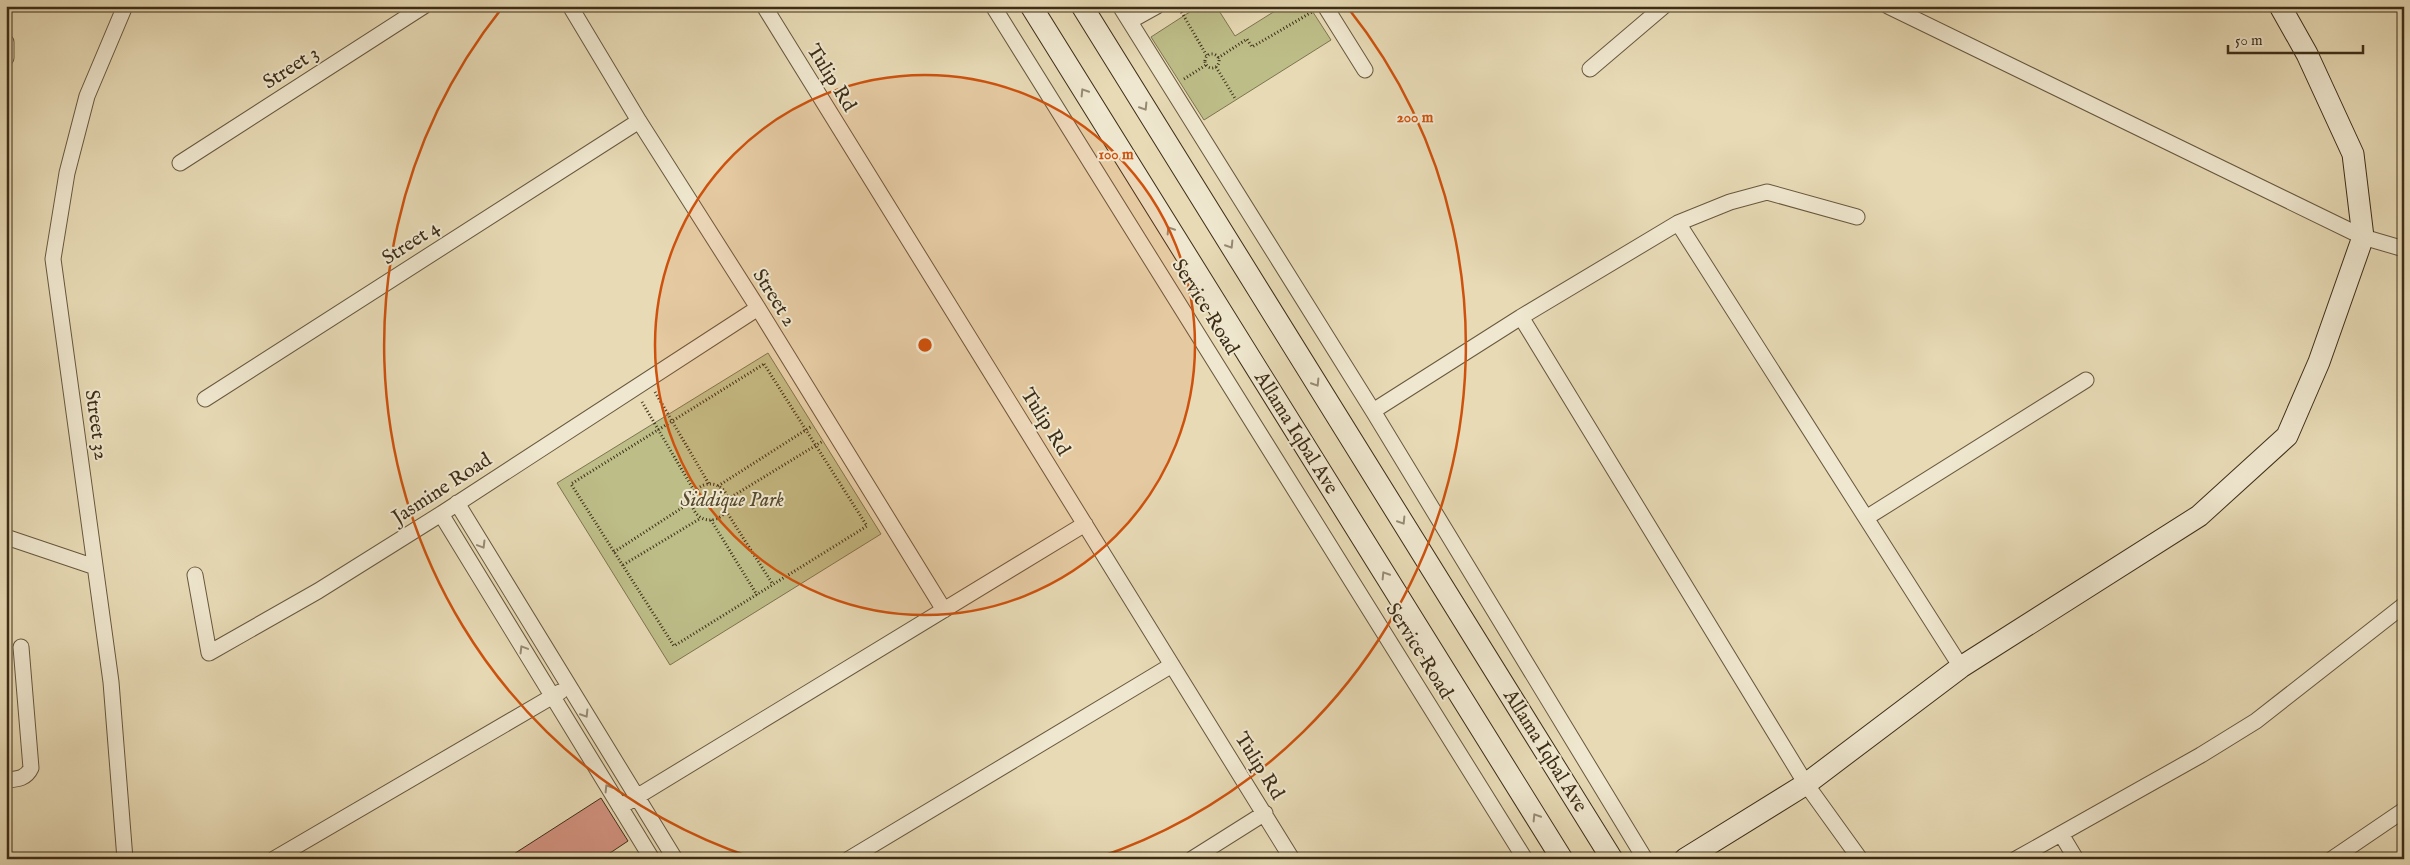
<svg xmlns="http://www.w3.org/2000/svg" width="2410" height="865" font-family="'IM FELL English',serif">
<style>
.green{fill:#bdbd88;stroke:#7d7550}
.building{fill:#d39381;stroke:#3d2d17}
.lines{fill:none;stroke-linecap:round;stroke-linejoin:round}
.street-casing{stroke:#68583e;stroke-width:17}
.secondary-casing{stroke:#3d2d17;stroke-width:23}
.path{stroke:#3d2d17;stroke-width:3;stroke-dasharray:1 2.5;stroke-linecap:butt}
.street{stroke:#efe7cf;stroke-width:15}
.secondary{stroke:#efe7cf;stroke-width:21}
.oneway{stroke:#968a73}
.ring{fill:none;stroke:#ce520e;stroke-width:2.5}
.labels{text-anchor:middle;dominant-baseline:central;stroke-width:4;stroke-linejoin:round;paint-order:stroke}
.street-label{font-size:20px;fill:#3d2d17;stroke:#efe7cf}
.park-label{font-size:20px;font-style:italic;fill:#574a2e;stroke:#efe7cf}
.centre{fill:#ce520e;stroke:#efe7cf;stroke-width:2.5}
.ring-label{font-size:15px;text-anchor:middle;font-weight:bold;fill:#ce520e;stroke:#efe7cf;stroke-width:4;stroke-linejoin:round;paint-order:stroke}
</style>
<rect width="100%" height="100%" fill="#e7dab5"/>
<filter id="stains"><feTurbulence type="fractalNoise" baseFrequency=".004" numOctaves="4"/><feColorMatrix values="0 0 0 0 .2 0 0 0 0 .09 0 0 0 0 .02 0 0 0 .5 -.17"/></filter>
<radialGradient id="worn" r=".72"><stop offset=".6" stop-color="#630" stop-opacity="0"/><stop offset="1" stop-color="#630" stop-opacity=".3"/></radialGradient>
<path class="green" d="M1199,6H1216L1235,36L1283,6H1309L1331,40L1204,120L1151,37Z
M768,353L881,534L670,665L557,483Z"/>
<path class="building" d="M601,798L628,841L601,859H506Z"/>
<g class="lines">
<defs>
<path id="street" d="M570,6L639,121L758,308L944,610
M764,6L1292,859
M993,6L1525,859
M1120,6L1373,411L1645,859
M1325,6L1365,70
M1888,6L2363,237L2404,249
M1130,21L1157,6
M6,42V58
M1590,69L1664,6
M180,163L424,6
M1678,223L1961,667
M1521,317L1806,784L1860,859
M205,399L639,121
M1373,411L1521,317L1678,223L1730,202L1767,192L1857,217
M457,503L675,859
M441,514L652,859
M1866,518L2086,380
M6,537L95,567
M195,575L209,653L318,591L441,514L758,308
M6,780C17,779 26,779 31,768L21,647
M620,807L1085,524
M2061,834L2076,859
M125,859L111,682L53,259L67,173L87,96L125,6
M274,859L560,692
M849,859L1172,665
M1192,859L1265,813
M2016,859L2201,755L2256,721L2404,605
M2332,859L2404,810"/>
<path id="secondary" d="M1031,6L1562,859
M1082,6L1612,859
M1685,859L1806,784L1961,667L2199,516L2287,436L2319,362L2363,237L2353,154L2307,54L2280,6"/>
</defs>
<use href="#street" class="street-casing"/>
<use href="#secondary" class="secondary-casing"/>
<path class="path" d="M1178,6L1207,56
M1205 61a7 7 0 1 1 14 0a7 7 0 1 1-14 0Z
M1218,58L1247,39L1252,47L1312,12
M1216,67L1236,100
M1184,79L1206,65
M764,364L867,526L674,646L571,484Z
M655,392L709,484
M642,402L695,492
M692 502a18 18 0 1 1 36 0a18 18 0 1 1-36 0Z
M718,486L812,426
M728,499L823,441
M726,511L772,583
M711,520L757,595
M614,552L691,502
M623,565L701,518"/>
<use href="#street" class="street"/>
<use href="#secondary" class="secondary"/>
</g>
<defs><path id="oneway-chevron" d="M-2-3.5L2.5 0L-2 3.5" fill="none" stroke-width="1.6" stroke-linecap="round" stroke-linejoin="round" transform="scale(1.25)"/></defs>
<g class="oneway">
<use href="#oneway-chevron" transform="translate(1084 92) rotate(-122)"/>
<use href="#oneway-chevron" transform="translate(1144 107) rotate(58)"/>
<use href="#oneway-chevron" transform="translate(1170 230) rotate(-122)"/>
<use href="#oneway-chevron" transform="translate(1230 245) rotate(58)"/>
<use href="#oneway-chevron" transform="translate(1316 383) rotate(58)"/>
<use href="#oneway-chevron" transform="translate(1402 521) rotate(58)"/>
<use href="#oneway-chevron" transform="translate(482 545) rotate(59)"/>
<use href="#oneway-chevron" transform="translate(1385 575) rotate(-122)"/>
<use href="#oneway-chevron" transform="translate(523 649) rotate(-121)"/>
<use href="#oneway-chevron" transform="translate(585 714) rotate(58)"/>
<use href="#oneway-chevron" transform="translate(608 788) rotate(-122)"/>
<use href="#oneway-chevron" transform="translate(1536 817) rotate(-122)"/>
</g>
<circle cx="925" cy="345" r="270" fill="#ce520e" fill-opacity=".12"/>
<g class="ring">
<circle cx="925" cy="345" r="270"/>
<path d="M753 858A541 541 0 0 1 502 8M1348 8A541 541 0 0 1 1097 858"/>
</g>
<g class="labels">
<g class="street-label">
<text transform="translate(291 68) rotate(-33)">Street 3</text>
<text transform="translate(831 78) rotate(58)">Tulip Rd</text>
<text transform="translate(411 243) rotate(-33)">Street 4</text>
<text transform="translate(774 298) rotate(58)">Street 2</text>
<text transform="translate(1205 307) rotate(58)">Service Road</text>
<text transform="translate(1045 422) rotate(58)">Tulip Rd</text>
<text transform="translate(96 425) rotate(82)">Street 32</text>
<text transform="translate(1296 433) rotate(58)">Allama Iqbal Ave</text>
<text transform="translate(442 489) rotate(-33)">Jasmine Road</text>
<text transform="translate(1419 651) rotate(58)">Service Road</text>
<text transform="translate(1545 751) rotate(58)">Allama Iqbal Ave</text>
<text transform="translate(1259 766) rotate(58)">Tulip Rd</text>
</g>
<g class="park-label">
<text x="732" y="500">Siddique Park</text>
</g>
</g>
<circle cx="925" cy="345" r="8" class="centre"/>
<g class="ring-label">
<text x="1415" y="122">200 m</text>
<text x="1116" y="159">100 m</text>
</g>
<rect width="2410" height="865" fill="none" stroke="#e7dab5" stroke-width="25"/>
<rect x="8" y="8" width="2395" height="850" fill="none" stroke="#3d2d17" stroke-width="2.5"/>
<rect x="12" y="12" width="2385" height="840" fill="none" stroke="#3d2d17"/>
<path d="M2228 45v8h135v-8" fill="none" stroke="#3d2d17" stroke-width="2.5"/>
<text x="2235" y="45" font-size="15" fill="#3d2d17" stroke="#efe7cf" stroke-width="4" paint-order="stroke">50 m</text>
<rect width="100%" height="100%" filter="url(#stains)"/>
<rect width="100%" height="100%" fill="url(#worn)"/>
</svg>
